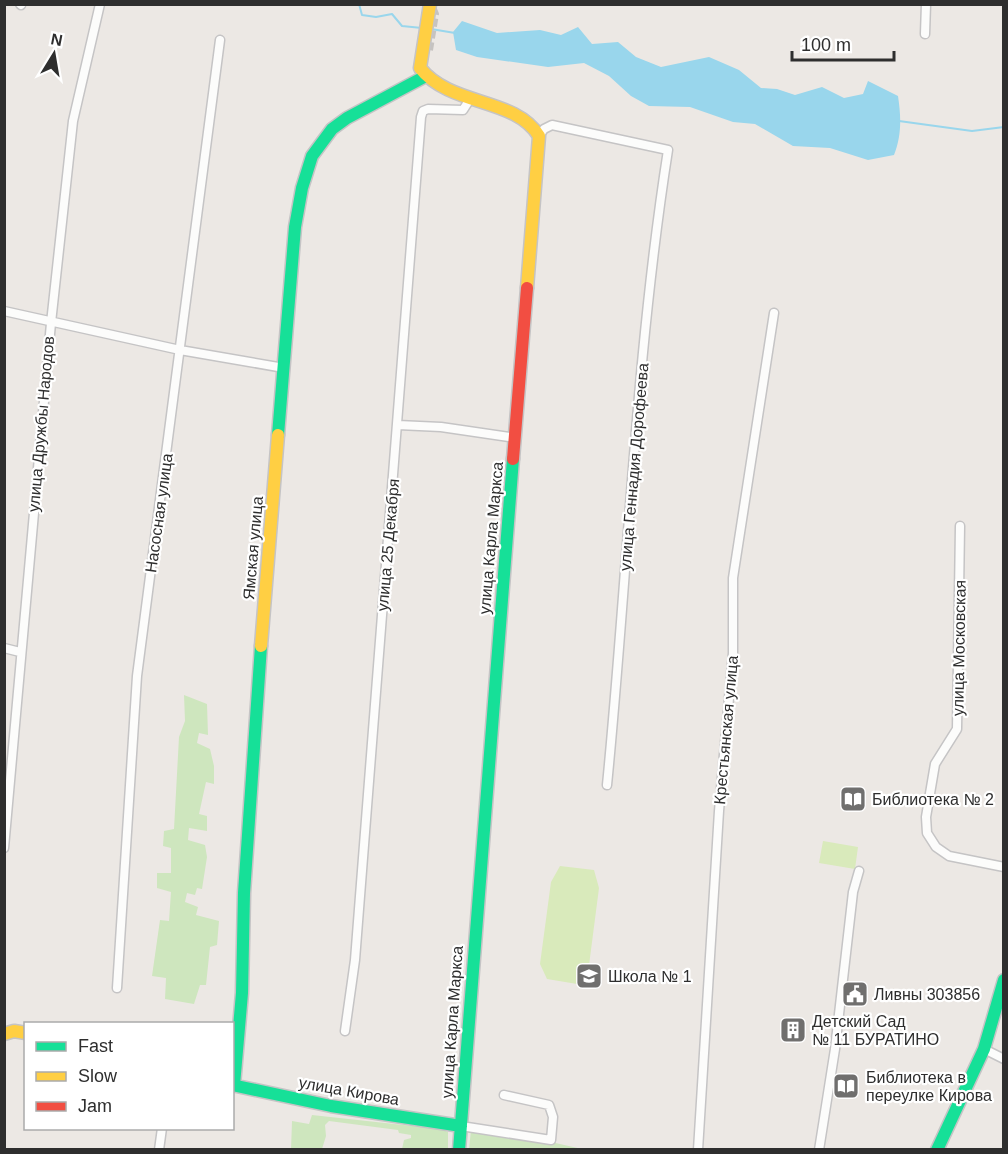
<svg xmlns="http://www.w3.org/2000/svg" width="1008" height="1154" font-family="Helvetica,sans-serif">
<style>
.green{fill:#cee6be}
.pitch{fill:#d9eabb}
.water{fill:#99d6ec}
.lines{fill:none;stroke-linecap:round;stroke-linejoin:round}
.stream{stroke:#99d6ec;stroke-width:2}
.street-tunnel{stroke:#c6c3c0;stroke-width:8;stroke-dasharray:8 4;stroke-linecap:butt}
.street-casing{stroke:#c5c4c5;stroke-width:11}
.fast-casing{stroke:#c5c4c5;stroke-width:15}
.slow-casing{stroke:#c5c4c5;stroke-width:15}
.jam-casing{stroke:#c5c4c5;stroke-width:15}
.street{stroke:#fcfcfb;stroke-width:8}
.fast{stroke:#16e098;stroke-width:12}
.slow{stroke:#ffcf43;stroke-width:12}
.jam{stroke:#f24e42;stroke-width:12}
.labels{text-anchor:middle;dominant-baseline:central;stroke-width:4.5;stroke-linejoin:round;paint-order:stroke}
.street-label{font-size:16px;fill:#2e2e2e;stroke:#fff}
.poi-label{font-size:16px;fill:#2e2e2e;stroke:#fff;text-anchor:start}
</style>
<rect width="100%" height="100%" fill="#ece8e4"/>
<path class="green" d="M184,695L207,704L208,735L199,733L197,743L210,749L214,766V784L206,782L199,814L207,816V831L189,828L188,840L205,845L207,857L202,889L197,888L195,895L187,893L185,902L198,907L196,915L219,921L217,945L210,947L206,985H200L194,1004L165,999L166,978L152,976L160,920L169,921L171,892L157,888V873H171V848L163,846L164,831L174,829L179,737L185,721Z
M312,1115L440,1129L448,1132V1149H402L404,1140L411,1138V1135L399,1133L398,1130L329,1121L325,1125L326,1136L322,1149L291,1150L292,1121L309,1124Z
M471,1130L551,1142L582,1149L469,1150Z"/>
<path class="pitch" d="M823,841L858,847L855,869L819,863Z
M560,866L594,870L599,888L588,973L577,984L547,979L540,964L551,882Z"/>
<path class="water" d="M462,21L497,33L540,30L561,35L578,27L592,44L618,42L636,57L661,67L709,57L739,70L761,88L777,89L795,95L822,87L844,98L863,94L868,81L898,96C901,116 902,135 894,155L868,160L830,148L793,146L755,124L733,122L690,107L649,106L631,96L609,76L584,63L548,67L477,57L456,50L453,32Z"/>
<g class="lines">
<path class="stream" d="M359,4L362,15L376,17L392,14L402,26L422,28
M431,29L455,33
M899,121L972,131L1004,127"/>
<path class="street-tunnel" d="M429,50L435,14L431,5"/>
<defs>
<path id="street" d="M20,4L21,5
M925,34L926,4
M539,136L544,129L552,125L668,150C635,360 628,573 607,785
M4,311L180,350L284,368
M398,425L441,427L516,438
M960,526L957,729L935,764L926,817L927,833L936,847L949,856L1004,867
M4,648L20,652
M4,848L51,323L73,121L100,4
M117,988L137,676L220,40
M345,1031L355,960L421,117L423,111L428,109L463,110L470,99
M984,1049L1004,1059
M461,1126L551,1140L553,1117L549,1105L504,1095
M159,1150L162,1128
M698,1150L719,811L733,653V578L774,313
M819,1150L835,1049L853,892L859,871"/>
<path id="fast" d="M278,435L295,227L302,188L312,156L332,129L347,118L424,77
M232,1085L331,1106L461,1126
M234,1085L242,993L244,893L261,646
M459,1150L513,459
M937,1150L984,1049L1004,980"/>
<path id="slow" d="M430,4L420,68C451,107 515,97 539,136L527,288
M261,646L278,435
M4,1034L14,1031L26,1033"/>
<path id="jam" d="M513,459L527,288"/>
</defs>
<use href="#street" class="street-casing"/>
<use href="#fast" class="fast-casing"/>
<use href="#slow" class="slow-casing"/>
<use href="#jam" class="jam-casing"/>
<use href="#street" class="street"/>
<use href="#fast" class="fast"/>
<use href="#slow" class="slow"/>
<use href="#jam" class="jam"/>
</g>
<defs>
<symbol id="library-square" viewBox="-11 -11 22 22"><rect x="-9" y="-9" width="18" height="18" rx="4" fill="#706f6e" stroke="#fff"/><path d="M-6-4Q-3-5.5-.7-3.5V5Q-3 3-6 4ZM6-4Q3-5.5 .7-3.5V5Q3 3 6 4Z" fill="#fff"/></symbol>
<symbol id="school-square" viewBox="-11 -11 22 22"><rect x="-9" y="-9" width="18" height="18" rx="4" fill="#706f6e" stroke="#fff"/><path d="M0-5L7-2L0 1L-7-2ZM-4 1L0 2.5L4 1V4Q0 6-4 4Z" fill="#fff"/></symbol>
<symbol id="civic-square" viewBox="-11 -11 22 22"><rect x="-9" y="-9" width="18" height="18" rx="4" fill="#706f6e" stroke="#fff"/><path d="M-.6-6.5H3V-4.5H.6V-3L4-1V1h2V6H-6V1h2V-1L-.6-3ZM-1.2 2.5V6h2.4V2.5Z" fill="#fff"/></symbol>
<symbol id="building-square" viewBox="-11 -11 22 22"><rect x="-9" y="-9" width="18" height="18" rx="4" fill="#706f6e" stroke="#fff"/><path d="M-4-6H4V6H1V3H-1V6H-4ZM-2.5-4.3h1.7v1.8h-1.7ZM.8-4.3h1.7v1.8H.8ZM-2.5-1h1.7V.8h-1.7ZM.8-1h1.7V.8H.8Z" fill="#fff"/></symbol>
</defs>
<g fill-rule="evenodd">
<use href="#library-square" x="838" y="784" width="30" height="30"/>
<use href="#school-square" x="574" y="961" width="30" height="30"/>
<use href="#civic-square" x="840" y="979" width="30" height="30"/>
<use href="#building-square" x="778" y="1015" width="30" height="30"/>
<use href="#library-square" x="831" y="1071" width="30" height="30"/>
</g>
<g class="labels">
<g class="street-label">
<text transform="translate(41 424) rotate(-85)">улица Дружбы Народов</text>
<text transform="translate(634 467) rotate(-85)">улица Геннадия Дорофеева</text>
<text transform="translate(159 513) rotate(-82)">Насосная улица</text>
<text transform="translate(491 538) rotate(-85)">улица Карла Маркса</text>
<text transform="translate(388 545) rotate(-85)">улица 25 Декабря</text>
<text transform="translate(253 548) rotate(-85)">Ямская улица</text>
<text transform="translate(959 648) rotate(-89)">улица Московская</text>
<text transform="translate(726 730) rotate(-85)">Крестьянская улица</text>
<text transform="translate(452 1022) rotate(-86)">улица Карла Маркса</text>
<text transform="translate(349 1091) rotate(10)">улица Кирова</text>
</g>
<g class="poi-label">
<text x="872" y="799">Библиотека № 2</text>
<text x="608" y="976">Школа № 1</text>
<text x="874" y="994">Ливны 303856</text>
<text x="812" y="1021">Детский Сад<tspan x="812" dy="18">№ 11 БУРАТИНО</tspan></text>
<text x="866" y="1077">Библиотека в<tspan x="866" dy="18">переулке Кирова</tspan></text>
</g>
</g>
<rect width="1008" height="1154" fill="none" stroke="#2e2e2e" stroke-width="12"/>
<rect x="24" y="1022" width="210" height="108" fill="#ffffff" stroke="#ababab" stroke-width="1.5"/>
<rect x="36" y="1042" width="30" height="9" fill="#16e098" stroke="#ababab" stroke-width="1.5"/>
<text x="78" y="1052" font-size="18" fill="#2e2e2e">Fast</text>
<rect x="36" y="1072" width="30" height="9" fill="#ffcf43" stroke="#ababab" stroke-width="1.5"/>
<text x="78" y="1082" font-size="18" fill="#2e2e2e">Slow</text>
<rect x="36" y="1102" width="30" height="9" fill="#f24e42" stroke="#ababab" stroke-width="1.5"/>
<text x="78" y="1112" font-size="18" fill="#2e2e2e">Jam</text>
<g transform="translate(54 54) rotate(11)" stroke="#ffffff" stroke-width="4.5" paint-order="stroke">
<path d="M0-4.5L10 22L0 15L-10 22Z" fill="#2e2e2e"/>
<text y="-9" font-size="16" font-weight="bold" text-anchor="middle" fill="#2e2e2e">N</text>
</g>
<path d="M792 51v9h102v-9" fill="none" stroke="#2e2e2e" stroke-width="3"/>
<text x="801" y="51" font-size="18" fill="#2e2e2e" stroke="#ffffff" stroke-width="4.5" paint-order="stroke">100 m</text>
</svg>
